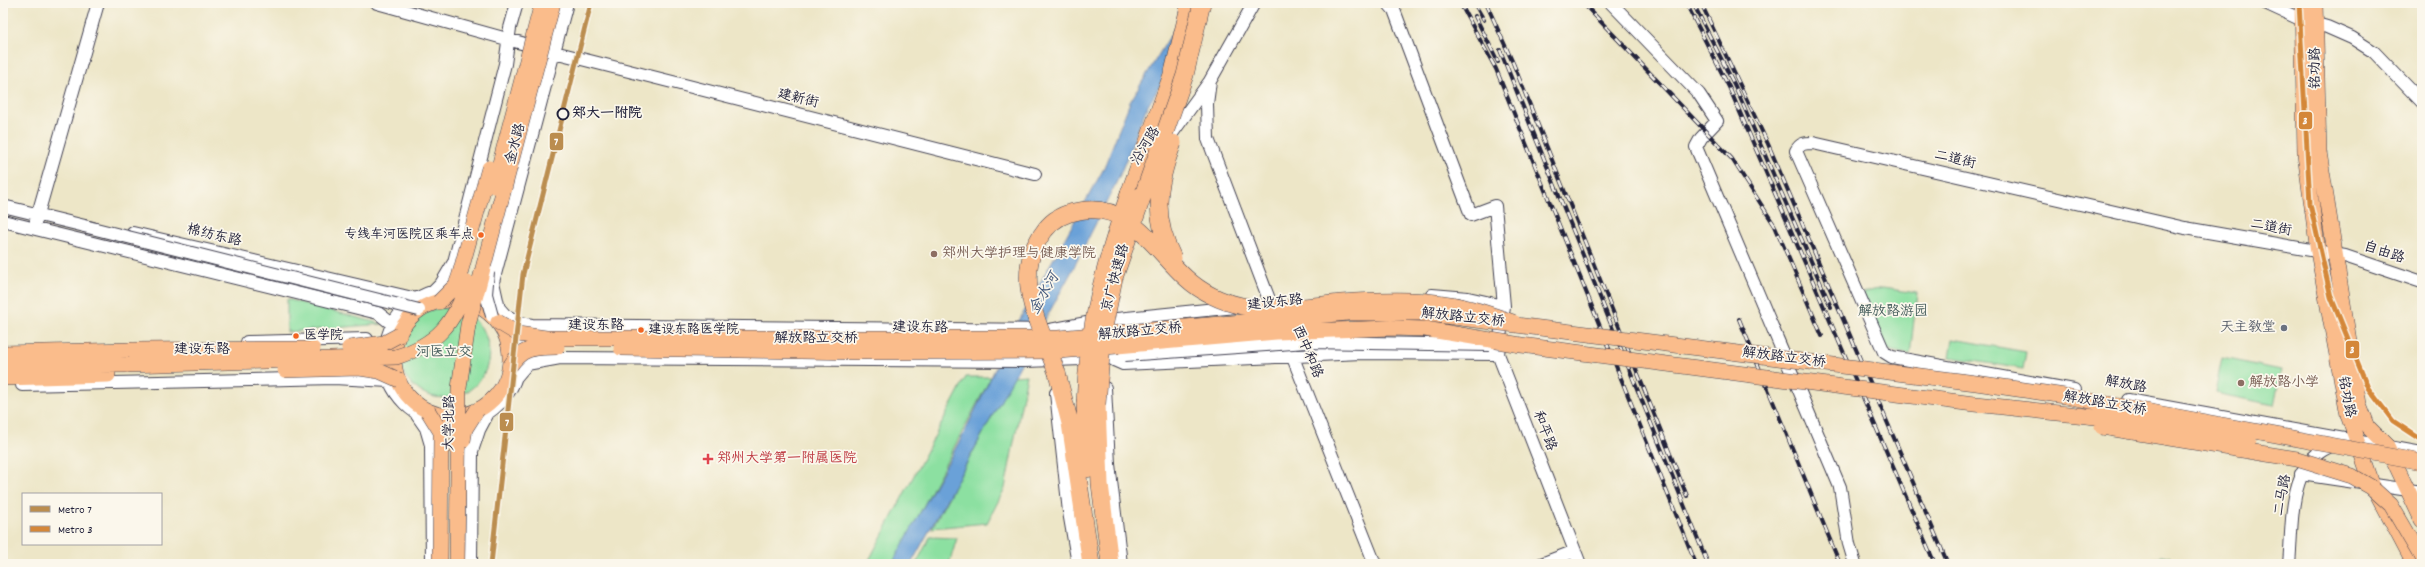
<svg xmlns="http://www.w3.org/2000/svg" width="2425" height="567" font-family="Dekko,'LXGW WenKai TC',sans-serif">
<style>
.green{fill:#8ce0a1;stroke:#57816e}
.water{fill:#6ba1d8;stroke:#46628a}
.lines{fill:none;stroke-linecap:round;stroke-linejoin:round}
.minor-casing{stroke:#403f50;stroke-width:14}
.major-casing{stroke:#403f50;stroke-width:16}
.highway-casing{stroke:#403f50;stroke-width:18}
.minor{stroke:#fff;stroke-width:12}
.major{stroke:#fabc8b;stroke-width:15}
.highway{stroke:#fabc8b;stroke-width:17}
.rail-casing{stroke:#22223b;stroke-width:4}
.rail{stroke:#fbf7ec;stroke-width:2.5;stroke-dasharray:8;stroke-linecap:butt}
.minor-bridge-casing{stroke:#403f50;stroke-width:14;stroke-linecap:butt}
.major-bridge-casing{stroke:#403f50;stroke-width:16;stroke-linecap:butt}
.highway-bridge-casing{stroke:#403f50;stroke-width:18;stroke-linecap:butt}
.minor-bridge{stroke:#fff;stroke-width:12}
.major-bridge{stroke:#fabc8b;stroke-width:15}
.highway-bridge{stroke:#fabc8b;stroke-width:17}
.metro-1-casing{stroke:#fbf7ec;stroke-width:8}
.metro-2-casing{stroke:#fbf7ec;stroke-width:8}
.metro-1{stroke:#bb8d4f;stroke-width:5}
.metro-2{stroke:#d48739;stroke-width:5}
.stop-dot{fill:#fbf7ec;stroke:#22223b;stroke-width:2}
.bus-dot{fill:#f26522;stroke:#fbf7ec;stroke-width:1.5}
.education-dot{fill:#8d6e63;stroke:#fbf7ec;stroke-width:1.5}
.worship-dot{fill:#6b7280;stroke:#fbf7ec;stroke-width:1.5}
.health-dot{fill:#e0444e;stroke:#fbf7ec;stroke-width:1.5}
.labels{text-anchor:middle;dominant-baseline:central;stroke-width:3.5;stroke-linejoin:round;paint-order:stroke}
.bus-label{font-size:13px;fill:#22223b;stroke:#fbf7ec;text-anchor:start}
.street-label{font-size:14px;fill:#22223b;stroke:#fbf7ec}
.stop-label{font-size:14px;font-weight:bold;fill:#22223b;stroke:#fbf7ec;text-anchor:start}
.education-label{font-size:14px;fill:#785e54;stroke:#fbf7ec;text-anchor:start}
.park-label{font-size:14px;fill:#425b5a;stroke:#fbf7ec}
.worship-label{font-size:14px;fill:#5b616d;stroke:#fbf7ec;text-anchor:end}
.health-label{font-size:14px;fill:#be3a42;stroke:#fbf7ec;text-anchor:start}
.water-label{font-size:15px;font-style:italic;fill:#3f557a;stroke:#fbf7ec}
.line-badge{stroke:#fbf7ec;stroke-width:1.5}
.badge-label{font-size:11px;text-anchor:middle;font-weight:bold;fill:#fff}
</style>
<rect width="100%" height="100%" fill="#fbf7ec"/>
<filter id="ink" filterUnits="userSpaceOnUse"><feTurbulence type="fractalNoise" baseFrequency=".025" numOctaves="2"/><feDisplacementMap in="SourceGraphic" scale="8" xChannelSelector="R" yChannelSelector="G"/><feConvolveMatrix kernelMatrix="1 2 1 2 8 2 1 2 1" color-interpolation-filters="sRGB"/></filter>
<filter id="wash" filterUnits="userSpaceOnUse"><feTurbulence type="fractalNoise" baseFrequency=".012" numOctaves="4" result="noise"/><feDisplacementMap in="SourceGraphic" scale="16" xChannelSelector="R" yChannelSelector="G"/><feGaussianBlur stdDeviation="0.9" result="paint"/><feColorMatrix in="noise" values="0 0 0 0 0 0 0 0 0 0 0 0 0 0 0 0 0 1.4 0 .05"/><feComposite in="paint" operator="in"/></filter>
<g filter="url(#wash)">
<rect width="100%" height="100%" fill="#ede6c7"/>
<path class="green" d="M1882,288L1917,293L1910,355L1888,350L1862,293Z
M287,299L382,324L287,332Z
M399 353a45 45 0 1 1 90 0a45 45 0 1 1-90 0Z
M1953,339L2026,352L2023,369L1950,357Z
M2222,358L2281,370L2274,405L2215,393Z
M1027,375L1005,488L987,523L932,528L1014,376Z
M966,377H991L893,564H867Z
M930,537L957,538L949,564H916Z
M2162,555L2171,557L2172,559L2168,564H2141Z"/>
<path class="water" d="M1190,3H1210L1146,109L1119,177L1072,271L911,564H892L964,433L1016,326L1103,170L1130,102Z"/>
</g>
<g filter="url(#ink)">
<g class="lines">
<defs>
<path id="minor" d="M377,3L554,52L1035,174
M1388,3L1394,10L1471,215L1495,206L1504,306L1498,354L1580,564
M1611,3L1699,94L1717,121L1701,138L1696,147L1840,487L1849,544L1855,564
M2265,3L2302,20L2327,27L2352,38L2374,52L2422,102
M1210,81L1207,104L1208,139L1275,315
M1168,139L1210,81L1254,3
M3,206L93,228
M3,221L378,313L392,324
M36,221L98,3
M133,233L417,299
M385 356a67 67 0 1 1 134 0a67 67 0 1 1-134 0Z
M433,292L441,284L454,262L505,64L510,28L517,3
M1432,295L1468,298L1504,306
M499,309L493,282L567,3
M505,315L520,323L532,325L1050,330L1097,321L1236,307
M1284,335L1375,564
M247,342L367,339
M1114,360L1123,364L1361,353L1498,354
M516,377L527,364L560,358L1025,361L1111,358L1125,355
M22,385L334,378L389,381
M1105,388L1109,464L1121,564
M2074,390L1892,357L1884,352L1796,151C1800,143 1805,143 1813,143L2185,228L2345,256L2422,282
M1056,393L1069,512L1078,564
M2128,400L2422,453
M417,415L426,428L431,445L432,564
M2301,474L2422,492
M471,564L472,451L479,430L488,413
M1541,564L1575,551
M2289,564C2293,524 2287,458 2335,445"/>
<path id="major" d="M2302,3L2305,154L2318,252L2348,415L2372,484L2414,564
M2315,3L2319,152L2359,404L2368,427L2387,446L2422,520
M394 358a58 58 0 1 1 116 0a58 58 0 1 1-116 0Z
M3,353L130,350
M3,366L128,365
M3,378L108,375"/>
<path id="highway" d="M1129,194L1173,72L1190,3
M1057,373L1070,423L1091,564
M1085,403L1087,469
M1097,404L1100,484L1110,564"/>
</defs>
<use href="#minor" class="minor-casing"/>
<use href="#major" class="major-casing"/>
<use href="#highway" class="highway-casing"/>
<use href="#minor" class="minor"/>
<use href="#major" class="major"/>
<use href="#highway" class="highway"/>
<defs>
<path id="rail" d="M1460,3L1496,69L1696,564
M1474,3L1484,20
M1486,3L1513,63L1687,496
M1583,3L1732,159L1775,226L1822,336
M1686,3L1729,87L1935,564
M1693,3L1735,86L1831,307
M1701,3L1768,144L1948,564
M1475,16L1498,62
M1500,50L1708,564
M1739,319L1840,564"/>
</defs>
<use href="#rail" class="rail-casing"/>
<use href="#rail" class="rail"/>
<defs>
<path id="minor-bridge" d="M84,226L419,310
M488,272L486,294L492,316
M1125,355L1307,342L1490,345"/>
<path id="major-bridge" d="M494,186L542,3
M439,302L456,285L459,277L489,168
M498,322L518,334L546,338H1058L1348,313H1421L1976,383L2065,396L2422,462
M349,348L384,343L399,335
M621,348L858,352L1060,351L1276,332L1391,328L1425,329L1521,345L1966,403L2142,422L2249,440
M130,350L313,349
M128,365L396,357C438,344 454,323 468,283
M510,366C523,346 535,348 557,347
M285,370L359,368L379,371L399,380
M428,411L441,432L440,564
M2102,427L2297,459L2352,476L2371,487L2391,505L2422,558
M463,441L465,429L477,410
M457,564L459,388L468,325L553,3"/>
<path id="highway-bridge" d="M1173,143C1157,185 1152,217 1173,258
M1057,373C1040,325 1009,275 1045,230C1054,218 1065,213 1079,211C1129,201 1154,249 1186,278C1201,292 1222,302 1242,306C1279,313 1318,304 1355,302C1391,300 1430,299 1465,308C1481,311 1497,318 1513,323
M1085,403C1088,326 1104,266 1129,194
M1097,404L1103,332L1114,278L1185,75L1202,3"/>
</defs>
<use href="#minor-bridge" class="minor-bridge-casing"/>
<use href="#major-bridge" class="major-bridge-casing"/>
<use href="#highway-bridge" class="highway-bridge-casing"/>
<use href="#minor-bridge" class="minor-bridge"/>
<use href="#major-bridge" class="major-bridge"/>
<use href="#highway-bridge" class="highway-bridge"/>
<defs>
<path id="metro-1" d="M491,564L523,274L591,3"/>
<path id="metro-2" d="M2299,3L2310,204L2331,297L2368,388L2393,421L2422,440"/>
</defs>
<use href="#metro-1" class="metro-1-casing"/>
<use href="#metro-2" class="metro-2-casing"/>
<use href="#metro-1" class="metro-1"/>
<use href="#metro-2" class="metro-2"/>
</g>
</g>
<circle class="stop-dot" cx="563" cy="114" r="5.5"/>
<g class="bus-dot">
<circle cx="481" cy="235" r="3.5"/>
<circle cx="641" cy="330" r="3.5"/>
<circle cx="296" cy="336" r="3.5"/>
</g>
<g class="education-dot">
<circle cx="934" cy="254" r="4"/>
<circle cx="2241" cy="383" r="4"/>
</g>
<circle class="worship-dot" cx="2284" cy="328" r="4"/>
<path class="health-dot" d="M706 453h4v4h4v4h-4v4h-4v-4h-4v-4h4z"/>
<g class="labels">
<g class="bus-label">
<text x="474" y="235" text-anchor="end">专线车河医院区乘车点</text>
<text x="648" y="330">建设东路医学院</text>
<text x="304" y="336">医学院</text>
</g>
<g class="street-label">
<text transform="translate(2316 68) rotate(-91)">铭功路</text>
<text transform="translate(798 99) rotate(14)">建新街</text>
<text transform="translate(516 144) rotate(-75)">金水路</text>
<text transform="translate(1146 146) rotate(-58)">沿河路</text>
<text transform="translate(1955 160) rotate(13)">二道街</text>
<text transform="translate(2271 228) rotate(10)">二道街</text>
<text transform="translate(214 236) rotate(13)">棉纺东路</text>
<text transform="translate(2384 253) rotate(18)">自由路</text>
<text transform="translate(1116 278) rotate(-75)">京广快速路</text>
<text transform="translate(1275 303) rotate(-6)">建设东路</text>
<text transform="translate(1463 318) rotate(6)">解放路立交桥</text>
<text x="596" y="326">建设东路</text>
<text transform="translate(920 328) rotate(1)">建设东路</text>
<text transform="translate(1140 332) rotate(-5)">解放路立交桥</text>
<text x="816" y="339">解放路立交桥</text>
<text x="202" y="350">建设东路</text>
<text transform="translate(1307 352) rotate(67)">西中和路</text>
<text transform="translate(1784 358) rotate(7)">解放路立交桥</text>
<text transform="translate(2126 385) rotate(10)">解放路</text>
<text transform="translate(2346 397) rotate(79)">铭功路</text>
<text transform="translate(2105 404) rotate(10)">解放路立交桥</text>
<text transform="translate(450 423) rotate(-89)">大学北路</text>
<text transform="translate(1544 431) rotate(69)">和平路</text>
<text transform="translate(2283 495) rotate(-80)">二马路</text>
</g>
<g class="stop-label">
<text x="572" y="114">郑大一附院</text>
</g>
<g class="education-label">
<text x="942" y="254">郑州大学护理与健康学院</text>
<text x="2249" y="383">解放路小学</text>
</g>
<g class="park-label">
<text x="1893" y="312">解放路游园</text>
<text x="444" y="353">河医立交</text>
</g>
<g class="worship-label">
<text x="2276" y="328">天主教堂</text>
</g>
<g class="health-label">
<text x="717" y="459">郑州大学第一附属医院</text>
</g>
<g class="water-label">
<text transform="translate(1045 294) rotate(-60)">金水河</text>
</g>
</g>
<g class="line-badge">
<rect x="2298" y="111" width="15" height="19" rx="4" fill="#d48739"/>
<rect x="549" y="132" width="15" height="19" rx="4" fill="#bb8d4f"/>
<rect x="2345" y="340" width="15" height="19" rx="4" fill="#d48739"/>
<rect x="499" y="412" width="15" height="20" rx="4" fill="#bb8d4f"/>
</g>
<g class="badge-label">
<text x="2305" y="124">3</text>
<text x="556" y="145">7</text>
<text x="2352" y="353">3</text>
<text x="507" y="426">7</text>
</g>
<rect width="2425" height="567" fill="none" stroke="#fbf7ec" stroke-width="16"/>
<rect x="22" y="493" width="140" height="52" fill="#fbf7ec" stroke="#a4a2a5"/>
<rect x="30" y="506" width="20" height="6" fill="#bb8d4f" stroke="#a4a2a5"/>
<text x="58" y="513" font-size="12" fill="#22223b">Metro 7</text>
<rect x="30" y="526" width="20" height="6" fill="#d48739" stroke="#a4a2a5"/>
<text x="58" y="533" font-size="12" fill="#22223b">Metro 3</text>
</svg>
